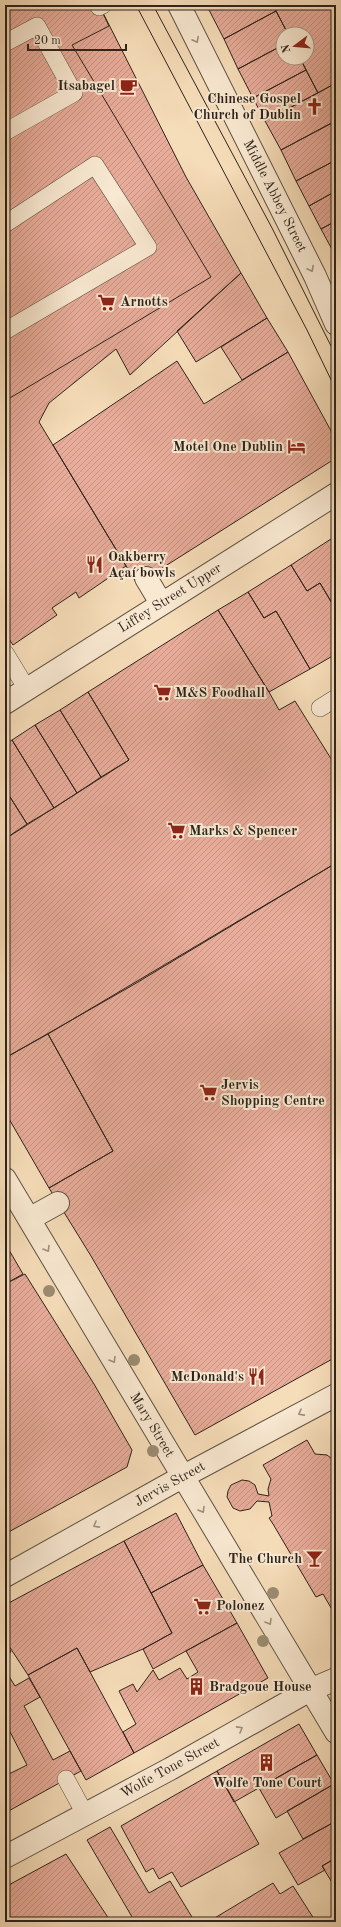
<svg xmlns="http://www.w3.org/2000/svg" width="341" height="1927" font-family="'Old Standard TT',serif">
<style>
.building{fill:url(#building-hatch);stroke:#2e231c}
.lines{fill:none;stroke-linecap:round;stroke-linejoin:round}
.service-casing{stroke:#605243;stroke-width:18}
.pedestrian-casing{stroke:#605243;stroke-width:24}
.minor-casing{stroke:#605243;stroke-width:24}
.service{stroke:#f9e9d2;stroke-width:17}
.pedestrian{stroke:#f9e9d2;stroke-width:22}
.minor{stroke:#f9e9d2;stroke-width:22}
.tram{stroke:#2e231c;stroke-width:1}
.tree{fill:#9c8c72}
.oneway{stroke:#9e9080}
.labels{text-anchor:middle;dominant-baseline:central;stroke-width:4;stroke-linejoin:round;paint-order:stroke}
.poi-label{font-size:14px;font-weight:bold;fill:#2e231c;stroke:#f9e9d2;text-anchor:start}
.street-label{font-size:14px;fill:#2e231c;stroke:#f9e9d2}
</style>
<defs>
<pattern id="building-hatch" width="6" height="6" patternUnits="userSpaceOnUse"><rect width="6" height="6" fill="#e8ac9a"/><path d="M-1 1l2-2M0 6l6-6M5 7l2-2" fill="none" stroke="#c79484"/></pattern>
</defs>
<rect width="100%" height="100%" fill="#f6ddb9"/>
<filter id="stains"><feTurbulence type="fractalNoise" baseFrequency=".005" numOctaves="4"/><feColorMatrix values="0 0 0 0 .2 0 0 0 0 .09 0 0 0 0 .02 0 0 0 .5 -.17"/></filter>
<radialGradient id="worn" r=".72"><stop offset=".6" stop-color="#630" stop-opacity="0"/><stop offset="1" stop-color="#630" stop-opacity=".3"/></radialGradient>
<path class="building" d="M14,5H48L50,8L55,5H99L109,26L72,45L211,277L5,401V10Z
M14,5H99L186,177L241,273L130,375L116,349L49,403L39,422L126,566L79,598L76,592L52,608L57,615L13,645L5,633V10Z
M214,5H273L276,11L224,39L208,8Z
M273,5H336V83L318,93L300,58H307V34H288Z
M276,11L288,34H283V45L238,69L224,39Z
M283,45V58H300L306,70L253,98L238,69Z
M306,70L318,93L265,121L253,98Z
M336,83V121L281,150L265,121Z
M333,122L336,128V160L296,181L281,150Z
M336,160V191L309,206L296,181Z
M336,191V221L321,229L309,206Z
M336,221V254L335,255L321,229Z
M241,273L267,318L196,362L177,331Z
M267,318L288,352L242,380L221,347Z
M288,352L336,440V458L137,584L53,445L177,361L204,404Z
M334,537L336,541V610L320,583L307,591L291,565Z
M291,565L307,591L320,583L336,610V654L310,669L276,611L264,618L248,592Z
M248,592L264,618L276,611L310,669L269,692L218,610Z
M218,610L269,692L279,710L295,701L335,765L336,764V863L133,985L5,1058V839L129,760L88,692Z
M88,692L129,760L101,777L60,710Z
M60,710L101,777L77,793L35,725Z
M35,725L77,793L54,808L12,740Z
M12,740L54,808L27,824L5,789V744Z
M5,789L27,824L5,839Z
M336,863V1357L195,1435L91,1256L49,1188L113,1151L48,1034Z
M48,1034L113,1151L49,1188L5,1112V1058Z
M5,1243L23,1274L5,1284Z
M25,1274L94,1384L132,1450L127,1467L5,1534V1284Z
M307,1440L315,1454L327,1455L336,1462V1611L334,1613L323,1594L316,1597L273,1524L269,1518L272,1516L269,1502L257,1501L250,1509L240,1511L233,1508L227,1497L228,1491L231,1485L242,1480L249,1481L255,1485L258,1494L269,1496L268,1489L271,1479L263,1465Z
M176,1513L203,1565L151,1593L124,1541Z
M124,1541L172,1633L143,1649L90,1672L77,1648L28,1675L5,1640V1605Z
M203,1565L237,1623L153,1669L143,1649L172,1633L151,1593Z
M237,1623L268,1678L134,1753L123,1732L136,1724L119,1691L133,1684L137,1692L153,1670L159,1680L180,1668L187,1679L198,1672L186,1651Z
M5,1640L11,1652L5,1655Z
M77,1648L134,1753L86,1780L28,1675Z
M5,1670L15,1686L29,1678L40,1697L24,1706L53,1760L70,1751L81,1771L5,1813V1776L27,1765L5,1722Z
M299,1724L317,1755L234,1802L217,1771Z
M317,1755L334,1784L276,1818L259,1788Z
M217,1771L259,1844L181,1887L172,1872L159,1879L153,1868L146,1872L121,1826Z
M334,1784L336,1787V1821L303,1839L287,1811Z
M336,1821V1858L322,1866L325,1870L298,1885L279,1853Z
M110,1827L149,1893L170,1881L195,1922H135L87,1840Z
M66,1854L111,1922H5V1887Z
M336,1858V1889L322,1866Z
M273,1883L280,1894L293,1886L316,1922H208Z"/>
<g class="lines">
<defs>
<path id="service" d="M99,7L103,5
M5,43L37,26L74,93L5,132
M5,224L95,165L148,247L5,331
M5,653L27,689
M320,708L336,698
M66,1779L85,1814"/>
<path id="pedestrian" d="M146,578L161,603
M5,703L336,494
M5,1179L336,1732
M29,1219L58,1203"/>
<path id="minor" d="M179,5L315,276L336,324
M5,1576L182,1477L336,1395
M5,1857L170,1769L310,1690L336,1679"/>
</defs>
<use href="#service" class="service-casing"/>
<use href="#pedestrian" class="pedestrian-casing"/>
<use href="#minor" class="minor-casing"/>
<use href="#service" class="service"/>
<use href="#pedestrian" class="pedestrian"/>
<use href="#minor" class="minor"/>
<path class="tram" d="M136,5L307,330L336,390
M153,5L272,228L336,356"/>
</g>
<g class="tree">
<circle cx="49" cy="1291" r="6"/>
<circle cx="134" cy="1360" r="6"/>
<circle cx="153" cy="1451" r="6"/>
<circle cx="273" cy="1593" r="6"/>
<circle cx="263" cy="1641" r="6"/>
</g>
<defs><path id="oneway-chevron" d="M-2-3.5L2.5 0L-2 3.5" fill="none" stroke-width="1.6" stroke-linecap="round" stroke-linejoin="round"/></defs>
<g class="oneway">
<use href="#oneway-chevron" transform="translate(196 40) rotate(63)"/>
<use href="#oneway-chevron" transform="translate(311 269) rotate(63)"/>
<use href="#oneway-chevron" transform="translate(47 1249) rotate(59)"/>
<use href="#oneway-chevron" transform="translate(113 1360) rotate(59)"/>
<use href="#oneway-chevron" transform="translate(301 1413) rotate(152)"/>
<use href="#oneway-chevron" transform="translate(202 1510) rotate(59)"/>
<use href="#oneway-chevron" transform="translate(96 1525) rotate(151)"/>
<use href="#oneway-chevron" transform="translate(269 1622) rotate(59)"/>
<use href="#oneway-chevron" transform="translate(240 1729) rotate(-29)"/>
</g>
<defs>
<symbol id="cafe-bare" viewBox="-9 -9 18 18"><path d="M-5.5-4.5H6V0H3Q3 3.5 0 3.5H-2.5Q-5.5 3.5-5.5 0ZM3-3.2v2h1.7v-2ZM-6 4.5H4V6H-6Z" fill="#8f2418" stroke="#f9e9d2" stroke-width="2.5" paint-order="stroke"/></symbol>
<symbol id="church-bare" viewBox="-9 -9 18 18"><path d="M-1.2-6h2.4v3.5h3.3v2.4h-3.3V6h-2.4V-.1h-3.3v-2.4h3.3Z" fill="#8f2418" stroke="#f9e9d2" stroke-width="2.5" paint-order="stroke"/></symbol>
<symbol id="supermarket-bare" viewBox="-9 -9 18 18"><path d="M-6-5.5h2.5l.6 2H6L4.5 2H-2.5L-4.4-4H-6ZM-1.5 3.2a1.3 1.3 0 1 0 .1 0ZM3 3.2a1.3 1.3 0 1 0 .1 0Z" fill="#8f2418" stroke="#f9e9d2" stroke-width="2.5" paint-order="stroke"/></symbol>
<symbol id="hotel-bare" viewBox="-9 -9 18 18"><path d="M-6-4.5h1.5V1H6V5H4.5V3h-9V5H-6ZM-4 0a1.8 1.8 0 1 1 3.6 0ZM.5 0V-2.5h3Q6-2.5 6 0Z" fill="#8f2418" stroke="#f9e9d2" stroke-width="2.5" paint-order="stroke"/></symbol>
<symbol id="restaurant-bare" viewBox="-9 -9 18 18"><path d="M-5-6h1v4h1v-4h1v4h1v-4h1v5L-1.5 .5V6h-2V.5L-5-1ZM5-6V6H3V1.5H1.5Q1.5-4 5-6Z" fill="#8f2418" stroke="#f9e9d2" stroke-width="2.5" paint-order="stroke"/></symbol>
<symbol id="bar-bare" viewBox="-9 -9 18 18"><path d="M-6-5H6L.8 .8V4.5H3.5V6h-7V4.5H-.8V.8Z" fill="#8f2418" stroke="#f9e9d2" stroke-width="2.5" paint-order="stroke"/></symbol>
<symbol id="building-bare" viewBox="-9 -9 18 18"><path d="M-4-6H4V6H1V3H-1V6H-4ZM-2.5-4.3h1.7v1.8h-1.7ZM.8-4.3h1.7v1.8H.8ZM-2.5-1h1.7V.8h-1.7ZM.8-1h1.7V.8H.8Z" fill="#8f2418" stroke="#f9e9d2" stroke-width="2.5" paint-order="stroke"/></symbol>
</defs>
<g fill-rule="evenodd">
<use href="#cafe-bare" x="116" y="74" width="25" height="25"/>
<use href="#church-bare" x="302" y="94" width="25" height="25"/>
<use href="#supermarket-bare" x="94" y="290" width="25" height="25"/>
<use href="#hotel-bare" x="284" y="434" width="25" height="25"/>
<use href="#restaurant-bare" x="82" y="552" width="25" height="25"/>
<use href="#supermarket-bare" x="150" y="680" width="25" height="25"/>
<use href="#supermarket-bare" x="164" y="818" width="25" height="25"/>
<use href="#supermarket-bare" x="196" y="1080" width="25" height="25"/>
<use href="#restaurant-bare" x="244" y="1364" width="25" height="25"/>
<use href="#bar-bare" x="302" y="1546" width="25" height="25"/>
<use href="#supermarket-bare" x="190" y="1594" width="25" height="25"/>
<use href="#building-bare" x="184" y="1674" width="25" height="25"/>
<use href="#building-bare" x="254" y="1750" width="25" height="25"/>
</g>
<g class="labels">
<g class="poi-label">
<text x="115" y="86" text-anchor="end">Itsabagel</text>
<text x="301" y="99" text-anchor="end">Chinese Gospel<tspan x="301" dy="16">Church of Dublin</tspan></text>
<text x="120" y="302">Arnotts</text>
<text x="283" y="447" text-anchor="end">Motel One Dublin</text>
<text x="108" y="557">Oakberry<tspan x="108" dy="16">Açaí bowls</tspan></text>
<text x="175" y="693">M&amp;S Foodhall</text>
<text x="189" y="831">Marks &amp; Spencer</text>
<text x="221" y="1085">Jervis<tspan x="221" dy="16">Shopping Centre</tspan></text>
<text x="244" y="1377" text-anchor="end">McDonald's</text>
<text x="302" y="1559" text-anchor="end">The Church</text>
<text x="216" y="1606">Polonez</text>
<text x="209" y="1687">Bradgoue House</text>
<text x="267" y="1783" text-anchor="middle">Wolfe Tone Court</text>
</g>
<g class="street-label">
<text transform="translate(275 196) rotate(63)">Middle Abbey Street</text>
<text transform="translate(170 598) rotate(-32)">Liffey Street Upper</text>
<text transform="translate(152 1425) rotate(59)">Mary Street</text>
<text transform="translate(170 1484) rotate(-29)">Jervis Street</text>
<text transform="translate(170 1768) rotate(-29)">Wolfe Tone Street</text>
</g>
</g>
<rect width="341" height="1927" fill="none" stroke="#f6ddb9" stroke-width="20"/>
<rect x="6" y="6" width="329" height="1915" fill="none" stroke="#2e231c" stroke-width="2"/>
<rect x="10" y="10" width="321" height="1907" fill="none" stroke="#2e231c"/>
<g transform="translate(295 46) rotate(254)"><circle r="19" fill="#f9e9d2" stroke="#a89a89"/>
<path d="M0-3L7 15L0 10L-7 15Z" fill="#8f2418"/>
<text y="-6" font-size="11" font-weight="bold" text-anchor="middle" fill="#2e231c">N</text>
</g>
<path d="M28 44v6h98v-6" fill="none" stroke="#2e231c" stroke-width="2"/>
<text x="34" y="44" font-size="12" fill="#2e231c" stroke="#f9e9d2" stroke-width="3" paint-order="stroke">20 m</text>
<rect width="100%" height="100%" filter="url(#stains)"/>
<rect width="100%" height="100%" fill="url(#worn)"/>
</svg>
